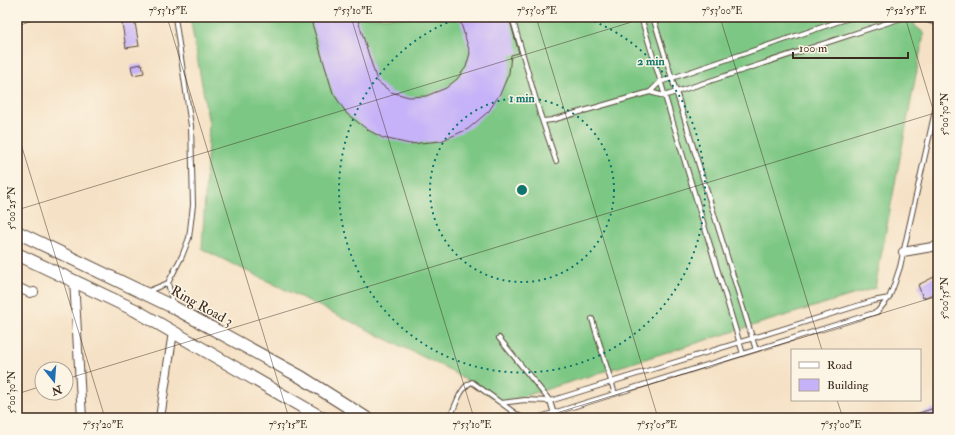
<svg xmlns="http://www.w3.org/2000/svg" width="955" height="435" font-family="'IM FELL Double Pica',serif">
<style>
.grass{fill:#7dc784;stroke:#5c7851}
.building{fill:#c6b2f8}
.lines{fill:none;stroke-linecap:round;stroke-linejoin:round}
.service-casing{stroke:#574537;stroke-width:6}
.minor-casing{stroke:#574537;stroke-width:10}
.secondary-casing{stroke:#574537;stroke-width:14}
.service{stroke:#fff;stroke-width:4}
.minor{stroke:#fff;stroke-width:8}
.secondary{stroke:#fff;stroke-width:12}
.ticks{fill:none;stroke:#3b2a1e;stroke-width:1;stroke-opacity:0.45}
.ring{fill:none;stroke:#0f766e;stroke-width:2;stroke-dasharray:2 4}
.labels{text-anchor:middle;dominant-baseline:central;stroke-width:3;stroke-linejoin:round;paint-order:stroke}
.street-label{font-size:14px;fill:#3b2a1e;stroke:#fcf5e5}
.centre{fill:#0f766e;stroke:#fcf5e5;stroke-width:2}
.ring-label{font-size:12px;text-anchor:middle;font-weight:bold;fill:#0f766e;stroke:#fcf5e5;stroke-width:3;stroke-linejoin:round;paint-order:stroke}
.neatline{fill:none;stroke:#3b2a1e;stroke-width:1.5}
.ticks-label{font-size:10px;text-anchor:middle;fill:#3b2a1e}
</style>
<rect width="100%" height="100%" fill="#fcf5e5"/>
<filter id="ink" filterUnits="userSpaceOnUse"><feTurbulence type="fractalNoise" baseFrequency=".025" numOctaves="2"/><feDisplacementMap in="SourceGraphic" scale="8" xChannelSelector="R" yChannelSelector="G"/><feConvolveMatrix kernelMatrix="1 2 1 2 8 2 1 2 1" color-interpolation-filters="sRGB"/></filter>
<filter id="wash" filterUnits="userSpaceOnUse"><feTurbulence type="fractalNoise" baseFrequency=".012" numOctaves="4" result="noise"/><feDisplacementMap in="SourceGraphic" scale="16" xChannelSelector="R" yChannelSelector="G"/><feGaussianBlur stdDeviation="0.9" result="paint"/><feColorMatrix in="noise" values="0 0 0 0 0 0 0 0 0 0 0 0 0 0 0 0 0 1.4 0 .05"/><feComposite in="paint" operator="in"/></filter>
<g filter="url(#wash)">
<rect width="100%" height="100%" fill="#f5e1c5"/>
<path class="grass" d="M190,17H912L915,26L924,33L875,288L502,403L450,370L202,249L209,124Z"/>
<g id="blocks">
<path class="building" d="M121,17H134L139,46L126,48Z
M310,17H357L377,81L391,92L409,97L426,96L446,88L457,79L466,67L470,53L459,17H509L519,53L511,55L509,73L501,92L489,111L468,129L441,141L410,144L383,138L368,130L347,114L333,93Z
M142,64L144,73L133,75L131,66Z
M938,275V292L923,298L918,285Z
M934,408L938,418H908V417Z"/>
</g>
</g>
<g filter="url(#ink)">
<use href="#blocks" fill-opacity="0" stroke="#574537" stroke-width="1"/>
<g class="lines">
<defs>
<path id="service" d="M512,17L540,114L556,161
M641,17L743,354
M653,17L756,350
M922,17L930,21L938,23
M650,92L664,96L905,17
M544,121L552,120L650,92L660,82L672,78L852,17
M168,283L173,304
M146,292L168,283L182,256L189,238L193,205L191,126L175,17
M592,319L615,394
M499,338L550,401L554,414
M501,403L525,400L550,401L873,301L889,298
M450,418C455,407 460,387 472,382L519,416L525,418
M537,418L877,312L889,298L894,285L900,267L937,102L938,83"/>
<path id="minor" d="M903,252L938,246
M74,280L82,418
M17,287L30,293L34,292
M160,418L173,332"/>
<path id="secondary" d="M17,232L173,307L301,377L366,418
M17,254L135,310L322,418"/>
</defs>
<use href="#service" class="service-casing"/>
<use href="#minor" class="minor-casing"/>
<use href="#secondary" class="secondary-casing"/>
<use href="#service" class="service"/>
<use href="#minor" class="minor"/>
<use href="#secondary" class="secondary"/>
</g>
</g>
<path class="ticks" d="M167,17L289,418M351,17L474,418M536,17L658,418M720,17L822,350M905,17L938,126M17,26L46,17M17,131L105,418M17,210L648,17M66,379L938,112M17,394L42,386M837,400L843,418M540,418L938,296"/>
<g class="ring">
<circle cx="522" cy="190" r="92"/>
<path d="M583 17A183 183 0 1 1 461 17"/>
</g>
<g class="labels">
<g class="street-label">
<text transform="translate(202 306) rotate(29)">Ring Road 3</text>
</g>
</g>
<circle cx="522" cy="190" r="6" class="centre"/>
<g class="ring-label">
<text x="651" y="65">2 min</text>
<text x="522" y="102">1 min</text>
</g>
<rect width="955" height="435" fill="none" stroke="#fcf5e5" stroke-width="44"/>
<rect x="791" y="349" width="130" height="52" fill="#fcf5e5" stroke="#afa495"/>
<rect x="799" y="362" width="20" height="6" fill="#ffffff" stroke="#afa495"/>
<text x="827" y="369" font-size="12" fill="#3b2a1e">Road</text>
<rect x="799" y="379" width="20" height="12" fill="#c6b2f8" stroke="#afa495"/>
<text x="827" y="389" font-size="12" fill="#3b2a1e">Building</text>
<g transform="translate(54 381) rotate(163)"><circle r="19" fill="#fcf5e5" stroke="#afa495"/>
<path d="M0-3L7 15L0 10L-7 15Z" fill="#1f6fb2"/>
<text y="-6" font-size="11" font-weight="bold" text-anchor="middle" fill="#3b2a1e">N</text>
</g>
<path d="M793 52v6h115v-6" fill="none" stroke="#3b2a1e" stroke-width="2"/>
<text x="799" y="52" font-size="12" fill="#3b2a1e" stroke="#fcf5e5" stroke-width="3" paint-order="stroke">100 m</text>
<rect x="22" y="22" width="911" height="391" class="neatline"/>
<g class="ticks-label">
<text x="168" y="14">7°53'15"E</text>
<text x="353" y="14">7°53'10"E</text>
<text x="537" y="14">7°53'05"E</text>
<text x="722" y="14">7°53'00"E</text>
<text x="906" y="14">7°52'55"E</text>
<text transform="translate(944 114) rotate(-90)" y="4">5°00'30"N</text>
<text transform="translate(11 208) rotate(-90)" y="4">5°00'25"N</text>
<text transform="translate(944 298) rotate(-90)" y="4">5°00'35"N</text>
<text transform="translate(11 392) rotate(-90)" y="4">5°00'30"N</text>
<text x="103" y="428">7°53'20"E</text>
<text x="288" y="428">7°53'15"E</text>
<text x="472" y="428">7°53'10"E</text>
<text x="657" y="428">7°53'05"E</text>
<text x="841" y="428">7°53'00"E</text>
</g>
</svg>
